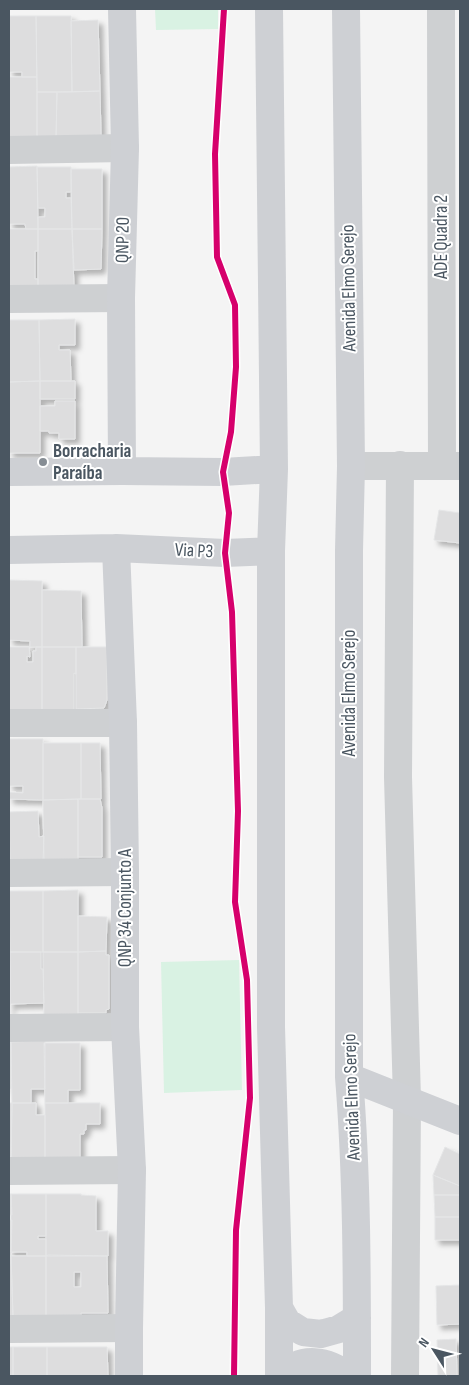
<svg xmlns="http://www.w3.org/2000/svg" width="469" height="1385" font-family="'Sofia Sans Condensed',sans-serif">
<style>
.green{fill:#d9f2e3}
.building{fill:#ddddde;stroke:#e5e6e7;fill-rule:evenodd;filter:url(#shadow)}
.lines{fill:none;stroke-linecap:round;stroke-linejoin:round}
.street{stroke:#ced0d2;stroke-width:28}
.secondary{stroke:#ced0d4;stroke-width:28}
.cycleway-casing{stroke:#fff;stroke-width:9}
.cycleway{stroke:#d6006c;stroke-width:6}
.poi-dot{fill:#868d94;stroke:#fff;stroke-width:2}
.labels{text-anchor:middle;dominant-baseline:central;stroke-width:4;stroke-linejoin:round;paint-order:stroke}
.street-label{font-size:19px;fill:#4a5661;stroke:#fff}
.poi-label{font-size:19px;font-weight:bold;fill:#4a5661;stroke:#fff;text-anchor:start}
</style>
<defs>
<filter id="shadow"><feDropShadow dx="4.5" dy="4.5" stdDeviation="2.5" flood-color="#0004"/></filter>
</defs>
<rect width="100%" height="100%" fill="#f4f4f4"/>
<path class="green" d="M155,9H218V29L156,30Z
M239,960L242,1090L164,1093L161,962Z"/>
<path class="building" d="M9,16H36L37,77H22V72H9Z
M36,16H71L72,92H37Z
M98,20L100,91L72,92L71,21Z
M9,77H37V139H9Z
M100,91L101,137L56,138L57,92Z
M37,92H57L56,139H37Z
M37,166L38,229H26L25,224H9V167Z
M37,167H71V192H66V198H71L72,229H38V217H45V208H38Z
M71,169H102V229H72Z
M9,229H38V251H35V279H38V291H9Z
M38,229H72L74,289L38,290Z
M72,229H102L101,269L74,270Z
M75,319V345H59V350H70L71,381H40L39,320Z
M9,320H39L40,381L9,382Z
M40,381V453H9V382Z
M40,381H75V399H40Z
M55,401H75V439H59V433H49V431H40V406H55Z
M439,510L460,513V543L434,540Z
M9,580L42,581V647H30V641L9,640Z
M42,590L81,591L82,647H42Z
M9,647H29L30,657L27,656V662H33V651H36V647H42V710H9Z
M42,647H76V674L74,673V710H42Z
M76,647H107V700L104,708L76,709Z
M9,739H43V800L9,799V792L23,793V786H9Z
M43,743H81V799L43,800Z
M81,743H100L101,799H81Z
M78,799V860H44L43,800Z
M78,799H100L102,808V857H78Z
M38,811L39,837L44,836L43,861L10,860L9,812Z
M78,890V952H43V891Z
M9,891H43V952H10Z
M78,916L107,917L106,951L78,952Z
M106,951V955H109V1009L106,1010V1013H78V952Z
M9,952L10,967V1014H9Z
M10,952H41V969H43L44,1003L10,1004Z
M43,952H78V1015H44Z
M45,1041V1089H31V1103H12L11,1042Z
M9,1042H11V1089H9Z
M44,1043H80V1090H68V1103H45Z
M9,1103H12L11,1157H9Z
M12,1103H36V1115H45V1162L11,1166Z
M45,1103H100V1124H86V1130H84V1134H80V1163H45Z
M445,1147L460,1154V1186L433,1175Z
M433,1175L460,1186V1195H434Z
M9,1194H11L12,1215H9V1220H12L11,1256H9Z
M11,1194H46V1236H38V1239H46V1256H27V1252H11Z
M46,1194H81V1195L96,1196V1231H108V1256H46Z
M434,1195H460V1217H435Z
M435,1217H460V1240H435Z
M48,1255L107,1256L108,1313H81V1316H46V1256ZM74,1272H81V1287H74Z
M9,1256H11L13,1318H9Z
M11,1256H46V1317L13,1316Z
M460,1285V1324L437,1325L436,1286Z
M456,1339L457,1376H438L437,1340Z
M9,1347H13V1376H9Z
M13,1347H47V1376H13Z
M47,1347H107L108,1376H47Z"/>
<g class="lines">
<path class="street" d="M441,9L442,466
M9,150L125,148
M9,299L121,298
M400,465L398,777L407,1100L405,1376
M351,466H459
M9,723H123
M9,873L125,872
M9,1028L125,1027
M9,1171L132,1170
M9,1329L129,1328"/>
<path class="secondary" d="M269,9L274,469L271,551V1027L279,1308V1376
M346,9L351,466L349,551V1077C357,1176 357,1277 357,1376
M122,471L121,298L125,148L122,9
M9,472L122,471L223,472L274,469
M116,548L123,723L125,872V1027L132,1170L129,1328V1376
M9,550L116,548L225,553L271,551
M349,1077L460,1121
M279,1308L287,1322L303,1332L321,1334L339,1329L357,1318
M283,1376C300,1355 329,1360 347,1376"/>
<defs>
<path id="cycleway" d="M224,9L215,154L217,257L235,305L236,367L231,432L223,472L229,513L225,553L232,612L238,811L235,902L247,980L250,1098L236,1230L234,1376"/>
</defs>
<use href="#cycleway" class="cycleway-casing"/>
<use href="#cycleway" class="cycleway"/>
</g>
<circle class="poi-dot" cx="43" cy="462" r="5"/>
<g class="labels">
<g class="street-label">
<text transform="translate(441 237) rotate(-90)">ADE Quadra 2</text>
<text transform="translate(123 240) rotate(-89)">QNP 20</text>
<text transform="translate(349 288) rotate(-91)">Avenida Elmo Serejo</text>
<text transform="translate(194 551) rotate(3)">Via P3</text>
<text transform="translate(349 693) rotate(-90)">Avenida Elmo Serejo</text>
<text transform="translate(125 908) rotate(-90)">QNP 34 Conjunto A</text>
<text transform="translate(352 1097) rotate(-92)">Avenida Elmo Serejo</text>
</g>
<g class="poi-label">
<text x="53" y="451">Borracharia<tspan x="53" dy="22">Paraíba</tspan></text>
</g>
</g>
<rect width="469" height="1385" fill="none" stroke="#4a5661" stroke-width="20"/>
<g transform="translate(434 1350) rotate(306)" stroke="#ffffff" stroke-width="4" paint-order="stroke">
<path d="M0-4L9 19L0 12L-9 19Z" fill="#4a5661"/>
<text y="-8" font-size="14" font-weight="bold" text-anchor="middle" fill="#4a5661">N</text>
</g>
</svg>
